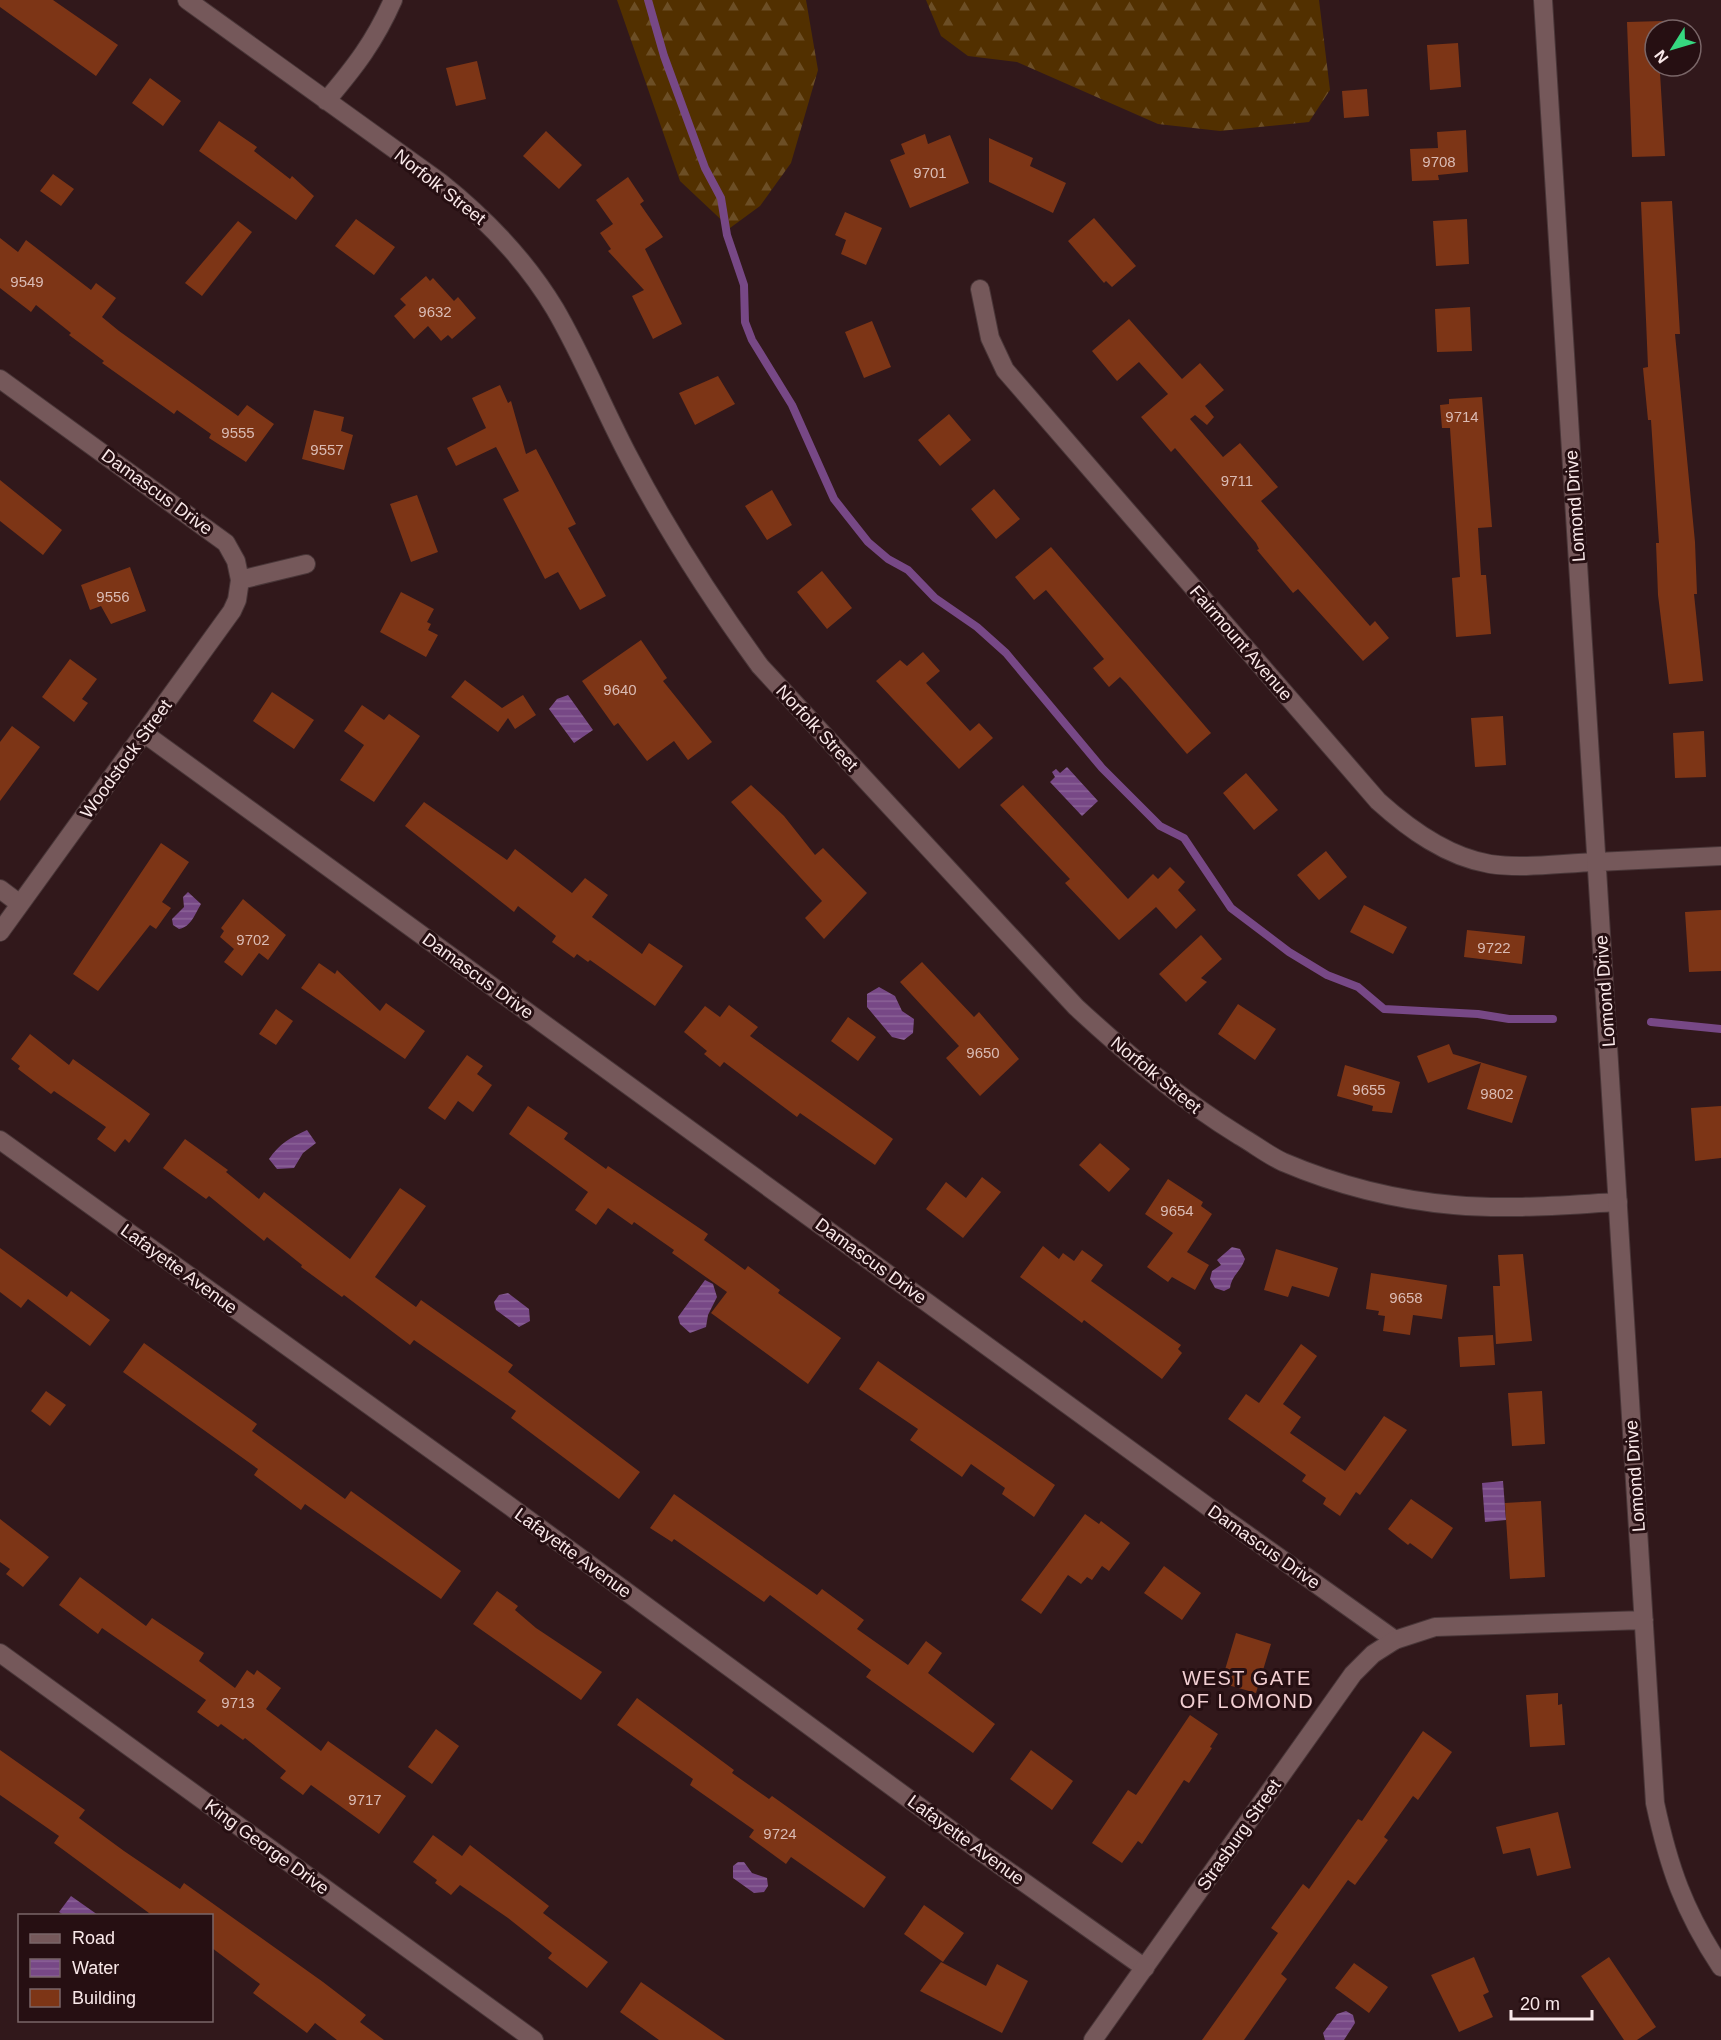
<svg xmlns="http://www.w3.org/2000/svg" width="1721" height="2040" font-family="Arial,sans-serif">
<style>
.forest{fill:url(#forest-firs)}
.water{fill:url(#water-rules)}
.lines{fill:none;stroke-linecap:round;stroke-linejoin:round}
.stream{stroke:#774886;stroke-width:8}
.building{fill:#7d3516}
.street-casing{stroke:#493638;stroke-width:20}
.secondary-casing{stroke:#493638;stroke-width:20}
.street{stroke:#75585a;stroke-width:18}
.secondary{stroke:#75585a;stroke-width:18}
.labels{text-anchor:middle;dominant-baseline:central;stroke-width:6;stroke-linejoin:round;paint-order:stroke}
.number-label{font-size:15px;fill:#dabbb4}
.street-label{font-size:18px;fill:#f9e8e9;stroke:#260f12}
.neighbourhood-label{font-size:20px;letter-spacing:1.5px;fill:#f2cfd2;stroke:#260f12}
</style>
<defs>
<pattern id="forest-firs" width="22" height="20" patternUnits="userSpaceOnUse" patternTransform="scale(1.5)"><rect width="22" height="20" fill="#523000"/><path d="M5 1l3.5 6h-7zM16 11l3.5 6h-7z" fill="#6c4e25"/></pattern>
<pattern id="water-rules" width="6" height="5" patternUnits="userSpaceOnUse" patternTransform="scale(1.5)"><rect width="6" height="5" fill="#774886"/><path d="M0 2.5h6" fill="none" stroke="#8b6297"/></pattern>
</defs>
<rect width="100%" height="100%" fill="#31181b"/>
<path class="forest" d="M617,0H806L818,70L791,163L760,206L730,228L680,181Z
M926,0H1319L1330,90L1309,122L1220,131L1158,124L1017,62L968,56L941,36Z"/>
<path class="water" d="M568,695L593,730L574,743L549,709L557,699Z
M1067,767L1098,801L1082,816L1050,782L1055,777L1052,772L1056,769L1060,773Z
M188,892L201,904C195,914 191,927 179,929L173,925L172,919L184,907L183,897Z
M879,987L895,996L902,1011L914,1019L913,1033L904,1040L892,1037L867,1007V994Z
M307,1130L316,1143L303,1153L294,1168L277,1169L269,1159C279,1144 291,1137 307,1130Z
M1232,1247L1240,1249L1245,1259C1241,1271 1232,1275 1230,1288L1224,1291L1215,1288L1210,1279L1212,1271L1221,1265L1217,1260Z
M705,1280L713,1284L717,1297L708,1315L706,1327L690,1333L680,1324L678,1317Z
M508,1293L529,1309L530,1321L519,1327L496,1310L494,1302L499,1295Z
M1503,1481L1506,1520L1485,1522L1482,1483Z
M738,1862H744L752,1873L767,1878L768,1886L764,1892L754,1893L733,1878V1866Z
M71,1896L98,1915H64L59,1912Z
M1346,2011L1353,2015L1355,2023L1344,2040H1325L1323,2033L1337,2014Z"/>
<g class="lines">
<path class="stream" d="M648,0L664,56L705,168L721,198L727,235L744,285L745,322L752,340L792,405L834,499L868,542L888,559L908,570L935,598L977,627L1006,653L1102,768L1160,826L1184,838L1231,908L1289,952L1327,975L1358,987L1384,1009L1478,1014L1509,1019H1553
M1651,1022L1721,1029"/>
</g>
<path class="building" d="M0,0H53L118,45L96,76L0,7Z
M1663,21L1664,30H1655V66H1665V73H1660L1665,156L1632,157L1627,22Z
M1458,43L1461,87L1430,90L1427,45Z
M477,61L486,99L456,106L446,68Z
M150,78L181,101L163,126L132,103Z
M1367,89L1369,116L1344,118L1342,91Z
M219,121L257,147L254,151L290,179L292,176L314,196L296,220L199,151Z
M1466,130L1468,172L1438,175L1439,180L1412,181L1410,149L1438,148L1437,132Z
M546,131L582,165L559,189L523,156Z
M925,134L928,144L950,135L969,183L910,208L890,160L905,154L901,144Z
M989,138L1033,158L1030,166L1066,183L1053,213L989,182Z
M53,174L74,189L61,206L40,191Z
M628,177L644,201L640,204L663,237L645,249L682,324L653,339L632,296L644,290L608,251L611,249L600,233L613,224L596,200Z
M1672,201L1680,334H1675L1695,542L1697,594H1694L1703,681L1669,684L1658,595L1656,543H1659L1651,420H1648L1643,368L1648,367L1641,202Z
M845,212L882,228L866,265L841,254L846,240L835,235Z
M1094,218L1136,266L1112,287L1106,281L1104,283L1068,241Z
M356,219L395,247L374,275L335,246Z
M1467,219L1469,264L1436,266L1433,221Z
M238,221L252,232L202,296L185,283Z
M0,238L18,252L26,240L91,290L96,283L116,298L102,317L119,331L238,416L247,405L274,424L246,462L209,438L211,434L177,410L174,414L102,363L104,361L69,335L71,333L36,305L31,312L0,288Z
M426,276L430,281L433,278L454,301L458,297L476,318L452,339L448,335L441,341L428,326L414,339L394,316L406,305L400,299Z
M1470,307L1472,351L1437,352L1435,309Z
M1129,319L1182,379L1200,363L1224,390L1205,406L1214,417L1207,425L1195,415L1190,419L1223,457L1240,443L1278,487L1261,501L1370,626L1375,621L1389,638L1363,661L1298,589L1293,593L1257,550L1259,549L1256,543L1175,448L1171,452L1141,417L1168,394L1139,362L1117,381L1092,351Z
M872,321L891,367L864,378L845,332Z
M718,376L735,404L695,425L679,393Z
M500,385L508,403L511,401L526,454L536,449L576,524L568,528L606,596L580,610L558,572L545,579L503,499L519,491L496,447L456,466L447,448L486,428L472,398Z
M1482,397L1492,527L1478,528L1481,575H1486L1491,634L1456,637L1452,578L1460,577L1450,428H1442L1440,405L1449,404V399Z
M314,410L344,417L341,431L353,435L344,470L302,459Z
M949,414L971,440L940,466L918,440Z
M0,480L62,530L43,555L0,521Z
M994,489L1020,519L996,539L971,509Z
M772,490L792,525L767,540L745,506Z
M417,495L438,552L411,562L390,504Z
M1051,547L1211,733L1187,754L1126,683L1120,677L1109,687L1093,668L1104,659L1046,590L1034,600L1015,577Z
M130,567L146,611L111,624L101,606L90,610L81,585Z
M822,571L852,608L827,629L797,592Z
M401,592L434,609L427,622L431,624L428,630L438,635L426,657L380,632Z
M641,640L667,678L663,681L712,742L688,760L674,741L647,761L618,723L614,726L582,681Z
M923,652L940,671L926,683L970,731L979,723L993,738L959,769L876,681L900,660L907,666Z
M70,659L97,679L82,699L88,703L74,722L42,697Z
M465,680L502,708L523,695L536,715L515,729L508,718L498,732L451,697Z
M272,692L314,720L294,749L253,721Z
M362,705L384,720L389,714L420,736L374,802L340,780L364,745L344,731Z
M1503,716L1506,765L1475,767L1471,718Z
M12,726L40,747L0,801V742Z
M1704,731L1706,777L1675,778L1673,733Z
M1246,773L1278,810L1254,830L1223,793Z
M751,785L784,816L815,855L823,848L867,893L824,939L805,918L822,901L731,802Z
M1023,785L1128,899L1153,874L1158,879L1170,867L1185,882L1178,890L1196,910L1176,929L1156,907L1119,940L1065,883L1070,879L1000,805Z
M424,802L507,860L515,849L572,893L585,878L608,895L592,917L642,954L649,943L683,966L655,1006L590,960L588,962L577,954L574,958L552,942L556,936L518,906L514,912L405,826Z
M161,843L189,862L162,902L171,908L156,929L150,925L98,991L73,974Z
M1326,851L1347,877L1319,900L1297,875Z
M243,899L286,935L268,960L259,953L242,976L224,962L234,949L220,937L224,931L221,928Z
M1364,905L1407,927L1393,954L1350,932Z
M1721,910V971L1689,972L1685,912Z
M1467,930L1525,936L1522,964L1464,957Z
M1201,935L1222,959L1201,978L1207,982L1186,1002L1159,974Z
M922,962L974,1017L979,1012L1019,1059L980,1096L946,1058L959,1046L900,982Z
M319,963L335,974L337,970L380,1011L386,1003L425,1031L405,1059L301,988Z
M1238,1004L1276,1029L1255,1060L1218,1034Z
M729,1005L758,1027L750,1036L893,1139L875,1165L800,1113L797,1117L724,1062L720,1067L704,1054L707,1051L684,1032L705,1006L720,1017Z
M276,1009L293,1021L276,1045L259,1034Z
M848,1017L876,1037L858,1061L831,1041Z
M30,1034L69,1065L73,1059L150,1114L129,1143L125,1139L115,1152L97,1139L106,1127L54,1091L51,1094L18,1069L20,1066L11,1059Z
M1449,1044L1453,1054L1527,1076L1512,1123L1467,1109L1481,1063L1428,1083L1417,1056Z
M467,1055L483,1066L477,1074L492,1085L473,1112L458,1101L445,1120L428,1108Z
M1345,1065L1400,1082L1392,1113L1372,1111L1373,1106L1337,1096Z
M528,1106L568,1133L564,1139L606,1169L608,1166L708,1234L704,1240L745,1270L748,1266L780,1290L778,1293L841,1338L808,1384L711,1313L727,1292L672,1253L674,1250L634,1222L632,1225L608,1208L596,1225L575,1210L588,1192L509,1134Z
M1721,1106V1158L1695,1161L1691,1108Z
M185,1139L228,1170L226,1172L259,1199L264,1192L350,1259L400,1188L426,1206L375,1277L416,1307L421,1300L513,1365L508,1372L640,1472L619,1499L511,1418L516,1411L414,1340L410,1345L344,1295L342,1297L301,1267L302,1265L267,1237L264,1241L209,1196L206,1199L163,1168Z
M1100,1143L1130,1169L1109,1192L1079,1165Z
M982,1177L1001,1192L963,1238L926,1209L946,1182L966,1198Z
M1168,1179L1203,1202L1201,1206L1212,1214L1187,1252L1209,1265L1195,1290L1172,1277L1168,1282L1147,1267L1173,1233L1145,1214Z
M1043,1246L1059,1259L1063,1253L1074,1261L1082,1250L1103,1265L1091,1281L1181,1345L1178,1349L1182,1353L1162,1379L1084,1320L1082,1323L1020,1277Z
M0,1248L67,1297L71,1291L110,1320L90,1346L28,1299L21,1308L0,1292Z
M1276,1249L1338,1268L1329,1297L1292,1286L1288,1297L1264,1290Z
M1523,1254L1532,1341L1496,1344L1493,1286H1500L1498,1255Z
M1371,1273L1447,1285L1442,1319L1413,1315L1410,1335L1383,1331L1385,1316L1378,1315L1379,1311L1366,1309Z
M1493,1335L1495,1365L1460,1367L1458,1337Z
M144,1343L257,1424L252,1431L345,1499L351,1491L461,1571L441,1599L305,1504L301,1510L254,1475L258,1469L123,1372Z
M1301,1344L1317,1356L1283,1404L1301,1417L1290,1433L1345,1471L1384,1416L1407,1430L1360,1495L1356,1492L1340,1516L1323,1504L1326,1498L1302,1481L1306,1475L1228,1419L1246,1394L1259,1403Z
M878,1361L1055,1485L1034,1517L1002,1494L1005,1488L971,1464L962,1477L910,1440L918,1429L859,1389Z
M46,1391L66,1405L50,1426L31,1411Z
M1542,1391L1545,1444L1512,1446L1508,1393Z
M674,1494L817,1595L822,1589L864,1620L857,1629L908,1665L926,1641L942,1653L928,1673L995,1724L973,1753L866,1677L871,1670L770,1595L764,1602L674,1539L672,1542L650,1528Z
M1411,1499L1453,1528L1432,1559L1410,1543L1408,1545L1388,1529Z
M1541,1501L1545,1577L1510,1579L1505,1503Z
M1085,1514L1099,1524L1101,1521L1130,1543L1109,1571L1102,1566L1092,1580L1087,1577L1081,1584L1068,1575L1041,1614L1021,1600Z
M0,1519L49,1557L23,1587L6,1574L10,1569L0,1562Z
M1164,1566L1201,1593L1182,1620L1144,1593Z
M80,1577L146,1626L152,1618L204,1653L199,1661L235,1688L247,1670L254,1675L257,1670L281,1688L266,1709L321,1751L328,1741L406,1796L379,1834L311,1785L303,1795L280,1778L286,1771L245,1738L243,1740L221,1724L218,1727L197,1712L206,1700L102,1628L98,1634L59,1605Z
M497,1591L518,1606L515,1610L536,1628L602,1672L581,1700L473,1624Z
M1236,1633L1271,1644L1256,1693L1221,1683Z
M1558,1693V1705L1562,1704L1565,1745L1530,1747L1526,1695Z
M637,1698L734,1770L732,1773L769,1799L772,1796L886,1877L864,1908L791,1857L786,1864L749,1837L754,1830L690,1785L693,1779L617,1725Z
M1190,1715L1218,1734L1210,1747L1212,1748L1189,1783L1184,1780L1142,1844L1138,1841L1122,1863L1092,1843L1128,1790L1136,1795L1141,1788Z
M436,1729L459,1746L432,1784L408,1767Z
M1423,1731L1452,1752L1418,1800L1413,1796L1384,1837L1388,1840L1355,1885L1348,1880L1281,1974L1287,1979L1244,2040H1202L1278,1933L1271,1928L1303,1884L1309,1889L1358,1819L1362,1821Z
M0,1750L85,1810L79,1818L124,1851L180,1889L184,1883L323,1982L366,2015L360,2022L384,2040H337L315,2023L307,2033L253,1993L260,1984L212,1948V1916H153L54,1843L59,1836L0,1795Z
M1031,1750L1073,1781L1052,1810L1010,1779Z
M1558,1812L1571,1868L1537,1876L1530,1848L1503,1854L1496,1827Z
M433,1835L462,1856L470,1845L549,1906L543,1913L608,1962L587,1988L548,1958L552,1953L508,1918L460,1885L451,1895L435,1883L437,1880L413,1862Z
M924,1905L964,1933L943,1962L904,1934Z
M1474,1957L1489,1992L1483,1995L1493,2017L1459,2032L1431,1975Z
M1609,1957L1656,2027L1637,2040H1624L1581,1976Z
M941,1962L986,1986L997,1964L1028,1981L1002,2033L920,1991Z
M1354,1963L1388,1987L1369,2013L1335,1988Z
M641,1982L725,2040H659L620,2012Z"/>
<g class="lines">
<defs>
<path id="street" d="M187,0L440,182C485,218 525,259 555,309C583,357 604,410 630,459C668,532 712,600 760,666L1076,1007C1128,1055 1180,1099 1240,1136C1254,1144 1268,1155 1283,1162C1337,1185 1396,1200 1454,1205C1509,1210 1563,1205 1618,1202
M326,101C355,67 375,41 393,0
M980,289L990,338L1005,370L1378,801C1409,829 1447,857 1490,864C1524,869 1562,863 1597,862
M0,379L226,543L236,561L240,580L306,564
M145,734L1218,1514L1395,1640
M0,889L20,904
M0,932L232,611L237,600L240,580
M0,1140L511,1507L977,1849L1145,1968
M0,1653L534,2040"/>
<path id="secondary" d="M1543,0L1655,1803C1669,1868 1684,1911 1721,1967
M1597,862L1721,856
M1093,2040L1353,1674L1373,1654L1395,1640L1435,1627L1644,1620"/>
</defs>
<use href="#street" class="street-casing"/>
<use href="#secondary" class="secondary-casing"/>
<use href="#street" class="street"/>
<use href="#secondary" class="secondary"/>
</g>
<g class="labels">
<g class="number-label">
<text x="1439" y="161">9708</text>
<text x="930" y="172">9701</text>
<text x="27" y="281">9549</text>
<text x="435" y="311">9632</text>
<text x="1462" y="416">9714</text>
<text x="238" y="432">9555</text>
<text x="327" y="449">9557</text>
<text x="1237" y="480">9711</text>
<text x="113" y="596">9556</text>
<text x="620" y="689">9640</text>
<text x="253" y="939">9702</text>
<text x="1494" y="947">9722</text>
<text x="983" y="1052">9650</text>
<text x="1369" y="1089">9655</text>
<text x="1497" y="1093">9802</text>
<text x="1177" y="1210">9654</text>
<text x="1406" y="1297">9658</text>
<text x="238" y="1702">9713</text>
<text x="365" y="1799">9717</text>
<text x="780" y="1833">9724</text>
</g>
<g class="street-label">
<text transform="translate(440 187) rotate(38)">Norfolk Street</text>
<text transform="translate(157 492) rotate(36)">Damascus Drive</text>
<text transform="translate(1575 506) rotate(-94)">Lomond Drive</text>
<text transform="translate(1241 643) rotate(49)">Fairmount Avenue</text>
<text transform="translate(817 728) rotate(47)">Norfolk Street</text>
<text transform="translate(126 759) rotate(-54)">Woodstock Street</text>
<text transform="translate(478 976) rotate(36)">Damascus Drive</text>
<text transform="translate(1605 991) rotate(-94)">Lomond Drive</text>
<text transform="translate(1156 1075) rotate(39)">Norfolk Street</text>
<text transform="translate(871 1261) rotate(36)">Damascus Drive</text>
<text transform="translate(179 1269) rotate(36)">Lafayette Avenue</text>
<text transform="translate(1635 1476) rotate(-94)">Lomond Drive</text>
<text transform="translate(1264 1547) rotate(35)">Damascus Drive</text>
<text transform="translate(573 1553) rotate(36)">Lafayette Avenue</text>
<text transform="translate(1239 1835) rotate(-55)">Strasburg Street</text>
<text transform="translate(966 1840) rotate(36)">Lafayette Avenue</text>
<text transform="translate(267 1847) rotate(36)">King George Drive</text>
</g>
<g class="neighbourhood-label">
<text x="1247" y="1678">WEST GATE<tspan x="1247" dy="23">OF LOMOND</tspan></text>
</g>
</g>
<rect x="18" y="1914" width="195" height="108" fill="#260f12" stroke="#7a6668" stroke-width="1.5"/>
<rect x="30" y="1934" width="30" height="9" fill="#75585a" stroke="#7a6668" stroke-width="1.5"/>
<text x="72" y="1944" font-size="18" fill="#f9e8e9">Road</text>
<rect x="30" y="1959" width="30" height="18" fill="url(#water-rules)" stroke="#7a6668" stroke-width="1.5"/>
<text x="72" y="1974" font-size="18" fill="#f9e8e9">Water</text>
<rect x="30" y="1989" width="30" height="18" fill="#7d3516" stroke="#7a6668" stroke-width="1.5"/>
<text x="72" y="2004" font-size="18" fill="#f9e8e9">Building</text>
<g transform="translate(1673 48) rotate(233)"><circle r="28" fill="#260f12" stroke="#7a6668" stroke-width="1.5"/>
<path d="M0-4.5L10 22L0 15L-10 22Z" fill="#36d880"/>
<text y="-9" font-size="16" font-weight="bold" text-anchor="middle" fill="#f9e8e9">N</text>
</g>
<path d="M1511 2010v9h81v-9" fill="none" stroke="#f9e8e9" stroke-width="3"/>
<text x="1520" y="2010" font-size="18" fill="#f9e8e9" stroke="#260f12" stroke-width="4.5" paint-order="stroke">20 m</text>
</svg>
